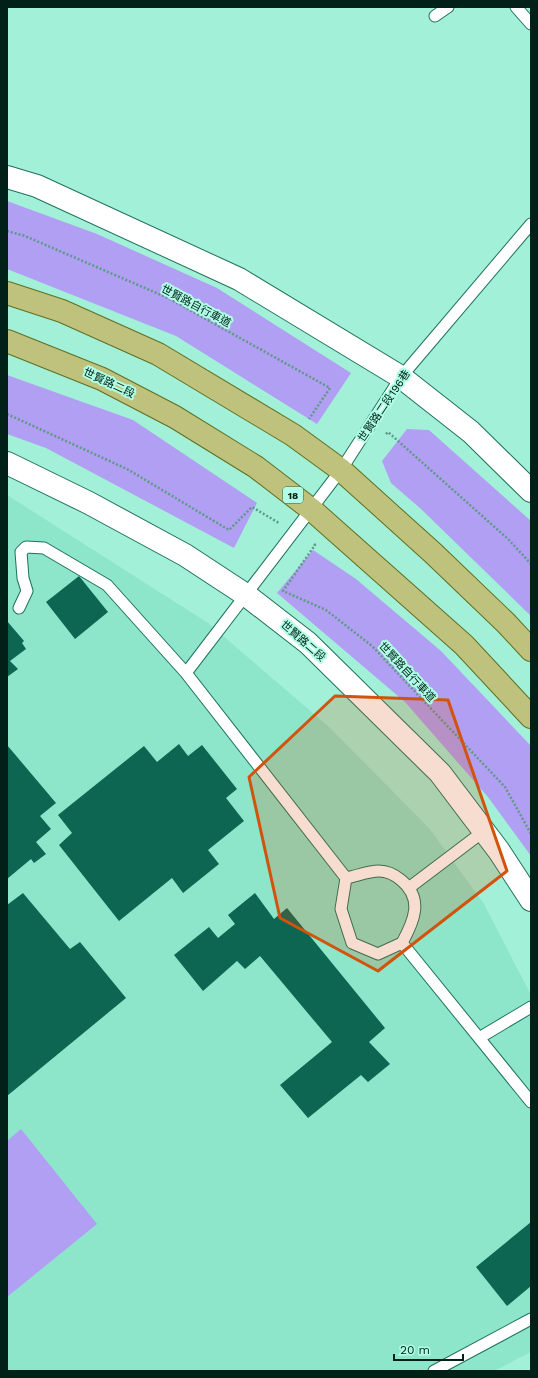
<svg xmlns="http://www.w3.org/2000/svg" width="538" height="1378" font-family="'Work Sans','Noto Sans TC',sans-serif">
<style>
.built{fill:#8de5ca}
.green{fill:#b19ff3}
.building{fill:#0c6652}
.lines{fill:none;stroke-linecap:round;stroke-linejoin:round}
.service-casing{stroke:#1f715d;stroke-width:13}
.minor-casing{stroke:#1f715d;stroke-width:24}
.primary-casing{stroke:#606f20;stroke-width:24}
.path{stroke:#5e9988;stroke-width:2.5;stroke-dasharray:2 2;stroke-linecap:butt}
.service{stroke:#fff;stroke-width:11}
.minor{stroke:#fff;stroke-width:22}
.primary{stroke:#bec27c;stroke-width:22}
.marked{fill:#d1530d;fill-opacity:0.2;stroke:#d1530d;stroke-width:3;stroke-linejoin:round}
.labels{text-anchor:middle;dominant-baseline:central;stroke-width:4;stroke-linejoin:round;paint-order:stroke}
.shield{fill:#affee5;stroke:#346356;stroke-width:1}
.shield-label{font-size:10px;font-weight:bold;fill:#002018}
.street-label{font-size:11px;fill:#002018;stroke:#affee5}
</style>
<rect width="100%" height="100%" fill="#a2f0d8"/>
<path class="built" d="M7,495L208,623L329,727L429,828L484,904L531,995V1352L494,1371H7Z"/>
<path class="green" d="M7,201L97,234L217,288L351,373L317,424L176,336L7,269Z
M7,375L133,420L257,503L234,548L46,448L7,434Z
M407,429L429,430L531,521V616L421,509L391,483L382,461Z
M313,550L356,579L441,651L531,746V856L488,797L405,702L277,593Z
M21,1129L97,1224L7,1297V1141Z"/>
<path class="building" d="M79,576L108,612L75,639L46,602Z
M7,621L24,641L22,643L26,649L10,661L18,669L7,677Z
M179,744L188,756L202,745L237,789L226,798L244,821L208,850L219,864L183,893L172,878L119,921L59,845L72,833L58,815L144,746L157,762Z
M7,745L56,803L40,816L51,829L36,842L46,854L34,863L31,859L7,879Z
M23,893L70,949L80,942L126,998L7,1096V905Z
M255,893L274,919L287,908L385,1028L369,1042L390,1064L368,1082L361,1075L308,1118L280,1085L332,1042L260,956L245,969L237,961L203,991L174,955L209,927L218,938L235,924L228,915Z
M531,1222V1286L507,1306L476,1267Z"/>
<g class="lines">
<defs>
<path id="service" d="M516,7L531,24
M435,16L448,7
M531,224L401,377L341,470L186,673L346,878L341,909L352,943L378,954L402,943L531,1102
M19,608L27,591L23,578L21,552L26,547L44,548L107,585L186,673
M346,878C357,876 368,871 379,871C388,871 395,875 401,880C424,899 414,921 402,943
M410,887L484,831
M479,1038L531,1007
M434,1371L531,1319"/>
<path id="minor" d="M7,177L37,186L239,279L401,377L471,432L531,491
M7,463L89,503L185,555L246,595L308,643L440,773L499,851L531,900"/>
<path id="primary" d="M7,293L62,311L158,354L293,435L341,470L433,553L506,623L531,650
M7,341L102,379L175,417L256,467L312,510L464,645L531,717"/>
</defs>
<use href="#service" class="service-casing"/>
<use href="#minor" class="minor-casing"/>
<use href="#primary" class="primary-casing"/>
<path class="path" d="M7,231L25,236L168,298L330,388L309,419
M7,414L127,469L229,530L252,507L279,523
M386,434L388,432L508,539L531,564
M314,544L315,545L283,591L326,610L372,646L505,787L531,834"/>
<use href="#service" class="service"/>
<use href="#minor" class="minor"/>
<use href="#primary" class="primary"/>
</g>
<path class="marked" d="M335,696L448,700L507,871L378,971L280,918L249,777Z"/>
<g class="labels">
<rect class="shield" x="283" y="487" width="20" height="16" rx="3"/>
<g class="shield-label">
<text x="293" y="495">18</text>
</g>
<g class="street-label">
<text transform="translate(196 306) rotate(28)">世賢路自行車道</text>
<text transform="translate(109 383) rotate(25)">世賢路二段</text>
<text transform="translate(384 406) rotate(-56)">世賢路二段196巷</text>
<text transform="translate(303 641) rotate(41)">世賢路二段</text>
<text transform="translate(407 672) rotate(47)">世賢路自行車道</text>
</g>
</g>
<rect width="538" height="1378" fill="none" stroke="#002018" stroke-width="16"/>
<path d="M394 1354v6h69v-6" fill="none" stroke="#002018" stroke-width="2"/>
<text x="400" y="1354" font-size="12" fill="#002018" stroke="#affee5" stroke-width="3" paint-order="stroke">20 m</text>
</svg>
